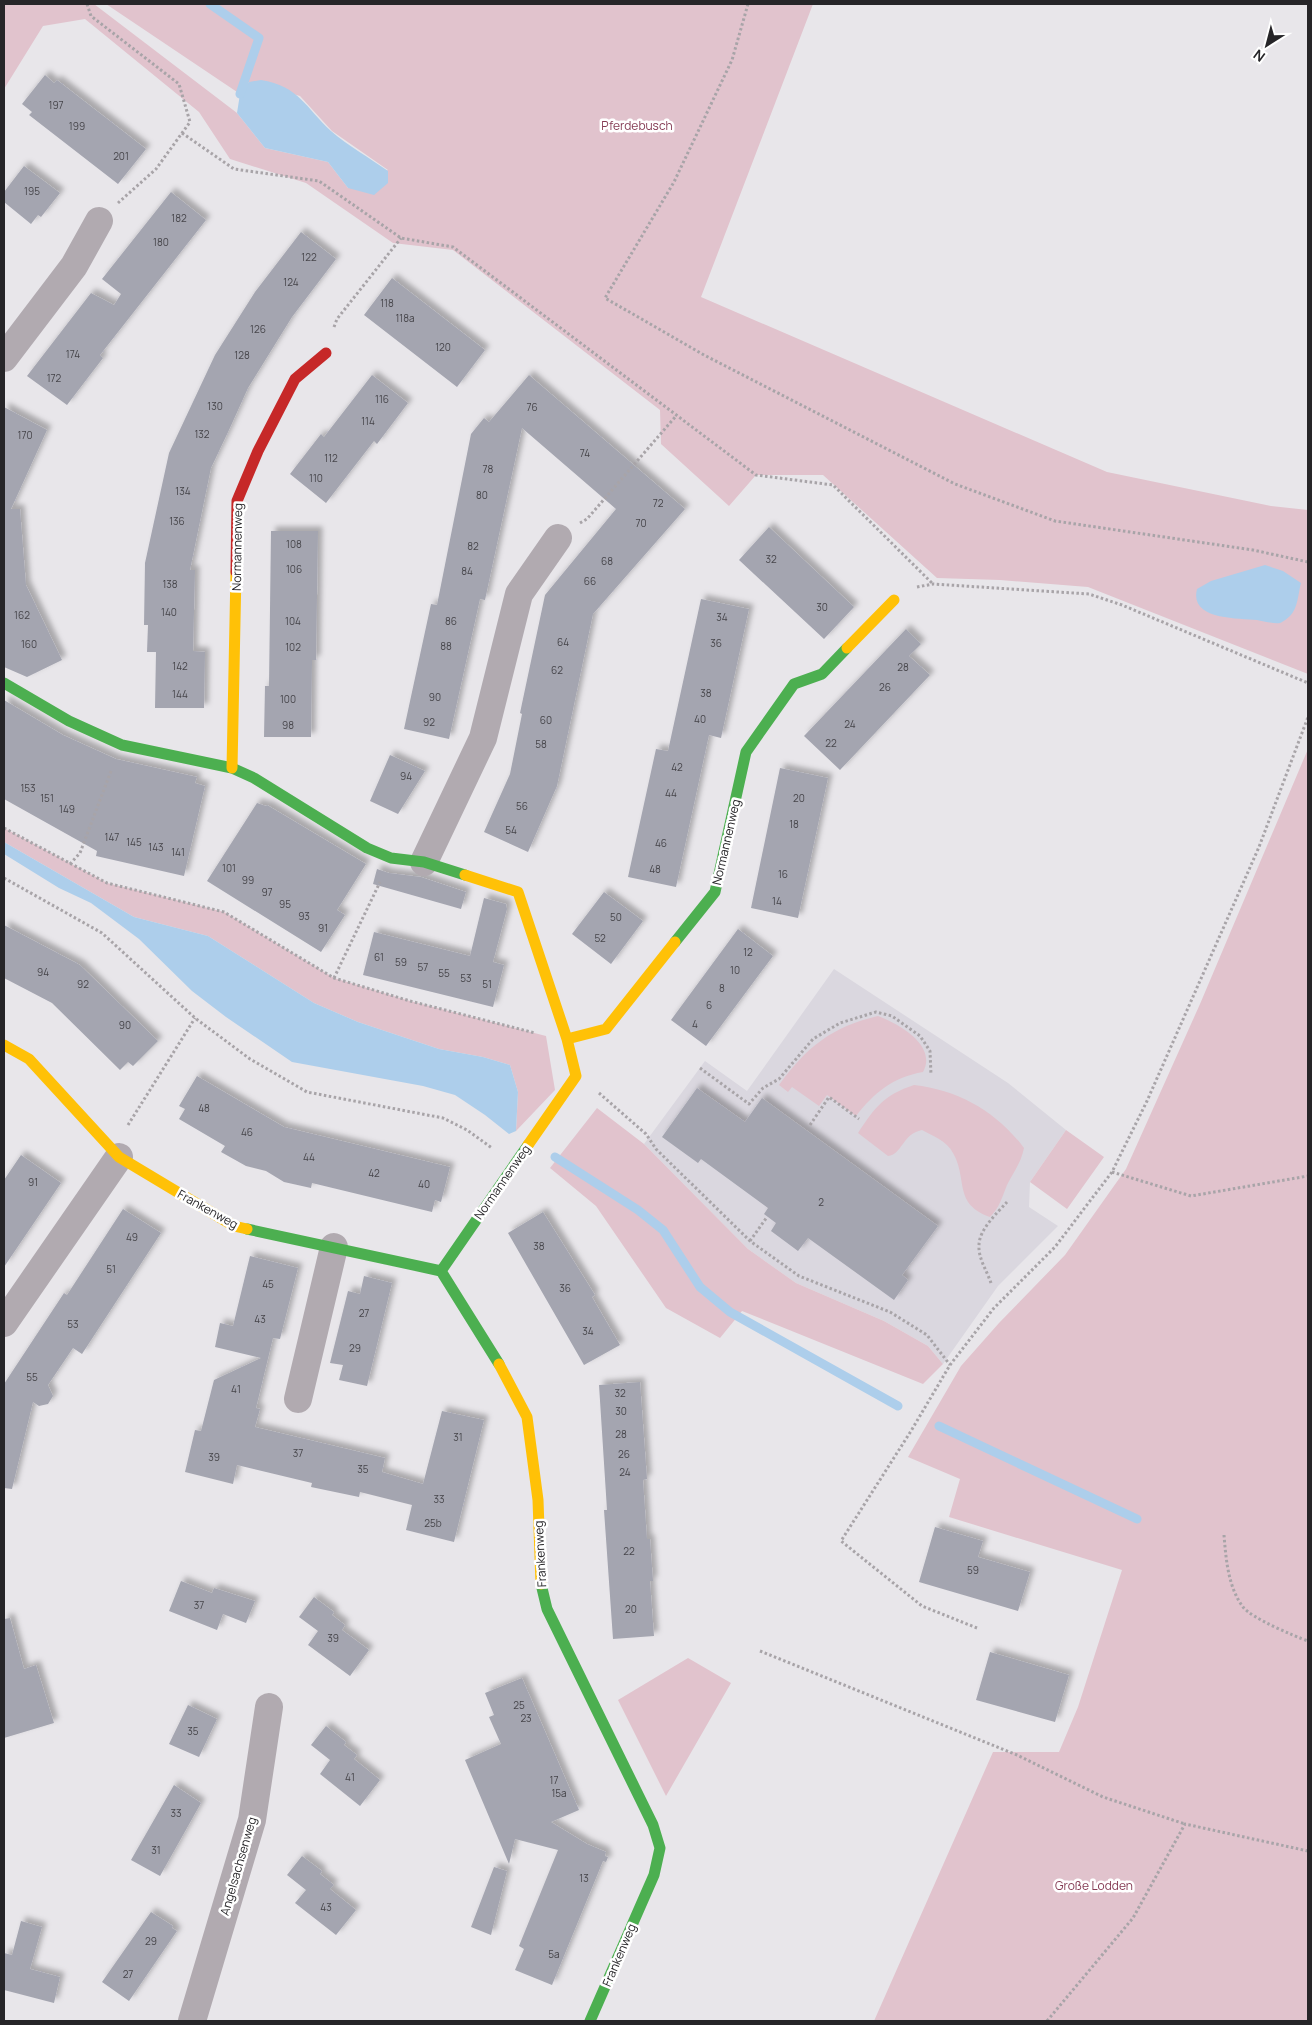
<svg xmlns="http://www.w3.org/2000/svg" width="1312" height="2025" font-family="Manrope,sans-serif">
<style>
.built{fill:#dad7df}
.green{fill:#e1c3cd}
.water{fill:#adceeb}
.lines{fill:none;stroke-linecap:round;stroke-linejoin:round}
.stream{stroke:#adceeb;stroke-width:9}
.building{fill:#a4a5b0;filter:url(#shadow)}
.path{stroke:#a8a4a8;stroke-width:3;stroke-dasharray:2.5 2.5;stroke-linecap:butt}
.street{stroke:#b1aab0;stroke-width:28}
.fast{stroke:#4caf50;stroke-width:11}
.slow{stroke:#ffc107;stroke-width:11}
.jam{stroke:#c62828;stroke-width:11}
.labels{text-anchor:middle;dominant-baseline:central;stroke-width:5;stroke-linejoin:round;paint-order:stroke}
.number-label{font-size:10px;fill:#46454a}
.park-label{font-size:12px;fill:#843a53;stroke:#fff}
.street-label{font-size:12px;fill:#262528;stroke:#fff}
</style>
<defs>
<filter id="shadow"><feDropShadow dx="4.5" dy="-4.5" stdDeviation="2.5" flood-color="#0004"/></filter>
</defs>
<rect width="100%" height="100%" fill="#e8e6ea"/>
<path class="built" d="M834,969L1008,1083L1066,1130L1030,1182L1029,1207L1058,1226L998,1286L943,1364L928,1346L884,1321L796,1283L748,1249L644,1144L705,1061L747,1091Z"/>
<path class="green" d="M4,4H94L237,113L265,148L328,162L348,188L388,170L332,131L300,96L249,82L240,94L106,4H813L701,297L1107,472L1271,506L1308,510V674L1088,587L1000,580L937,578L823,475H756L729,506L661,444L660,410L453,250L393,243L306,183L230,159L199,112L85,19L43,26L4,89Z
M1308,749V2021H874L993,1752H1059L1078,1707L1122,1570L949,1517L960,1479L908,1457L961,1366L999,1323L1065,1255L1126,1169L1200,1004Z
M4,828L107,883L224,912L334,978L410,1001L546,1036L555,1090L516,1131L518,1092L510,1065L483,1057L439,1049L358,1022L314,1003L208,936L134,917L4,842Z
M878,1016C897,1023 938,1045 923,1072C893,1077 874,1093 856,1116L827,1095L819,1106L792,1087L788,1092L779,1085C807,1047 831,1027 878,1016Z
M914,1085C959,1090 997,1112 1024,1148C1021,1163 1014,1171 1007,1185C1002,1197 1000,1207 990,1217C953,1204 968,1179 953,1153C947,1141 933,1136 922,1130C902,1134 902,1155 888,1156L858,1133C875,1107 884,1095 914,1085Z
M597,1108L644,1144L748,1249L796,1283L884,1321L928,1346L943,1364L923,1384L742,1311L720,1338L666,1308L596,1206L550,1168Z
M1066,1130L1104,1157L1067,1209L1030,1182Z
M688,1658L731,1683L666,1796L618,1700Z"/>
<path class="water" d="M261,80C299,86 306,108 331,131C348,146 370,158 388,171V183L374,195L348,188L328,162L265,148L237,113L240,94L249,82Z
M1265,565L1283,571L1301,583C1298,594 1298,608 1290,616C1288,618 1283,622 1280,623C1273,624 1263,621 1257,620C1237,618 1189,620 1197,589L1211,581Z
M4,842L134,917L208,936L314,1003L358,1022L439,1049L483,1057L510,1065L518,1092L516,1131L509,1134L485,1115L455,1095L423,1086L292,1062L226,1017L192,991L139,939L91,903L59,888L4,854Z"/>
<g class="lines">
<path class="stream" d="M210,4L259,38L240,94
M555,1157L638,1210L663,1230L700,1287L730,1312L898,1406
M939,1426L1137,1519"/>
</g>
<path class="building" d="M45,75L54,83L57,80L146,149L118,184L29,115L32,112L22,104Z
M24,166L60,193L41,217L38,215L31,224L4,202V192Z
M171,192L206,220L100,355L103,358L67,405L27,376L91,293L114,305L121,294L102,279Z
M301,232L336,259L292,317L248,388L229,430L211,468L190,570H195L193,651L205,652L204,708H155L156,652H147L148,625H144L145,563L169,453L215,355L255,292Z
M392,278L485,350L457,387L364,315Z
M372,375L408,403L377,444L374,441L326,503L290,474L321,434L324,437Z
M529,375L685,509L593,614L557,786L528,852L484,832L510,774L522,714L520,713L545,595L616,509L522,428L485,600L480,599L449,739L404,729L431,604L437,605L471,434L484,418L489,422Z
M4,407L47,430L11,509H20L26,585L62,660L27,677L4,667Z
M769,527L854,607L824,639L739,560Z
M271,531H318L316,660H312L311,737H264L265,686H269Z
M701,599L749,609L721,738L709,735L676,887L628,877L656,749L668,751Z
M906,629L921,644L909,656L930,675L840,770L804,736Z
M4,700L63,735L116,759L197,777L195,783L205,786L184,876L96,856L97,851L4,799Z
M390,755L425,771L398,814L370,801Z
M780,768L828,778L798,918L751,908Z
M257,803L266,806L267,805L366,864L337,910L345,915L321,952L207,881Z
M377,869L389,873L421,877L466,892L461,909L373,884Z
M604,892L643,921L611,964L572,934Z
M484,898L506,904L507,909L493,962L504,965L493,1007L363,975L374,932L470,956Z
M4,925L80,965L158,1041L133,1066L128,1062L120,1070L52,1003L4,978Z
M738,929L773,956L706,1046L671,1020Z
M197,1076L284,1127L450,1167L441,1202L435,1200L432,1212L312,1183L311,1188L284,1182L266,1171L246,1166L221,1152L225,1146L179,1119L185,1109L179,1106Z
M697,1088L745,1122L762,1098L938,1226L902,1275L908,1280L894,1300L808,1238L798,1251L771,1231L776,1223L764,1214L768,1208L701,1159L698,1163L662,1137Z
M21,1155L61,1183L4,1267V1180Z
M123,1209L161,1233L82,1354L73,1348L48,1385L53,1396L48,1404L39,1406L33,1402L12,1489L4,1488V1384L64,1293L67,1295Z
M543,1212L595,1295L592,1297L620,1345L584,1365L508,1233Z
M250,1256L298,1268L280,1339L273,1338L256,1408L260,1409L255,1427L385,1458L382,1472L423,1484L442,1411L484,1420L454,1542L406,1530L412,1505L360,1492L359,1497L311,1487L312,1483L237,1465L233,1484L185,1472L195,1430L201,1431L214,1380L261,1358L215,1347L220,1323L233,1326Z
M364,1276L392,1283L367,1386L339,1380L343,1365L330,1363L348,1291L360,1294Z
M640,1382L647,1479L643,1480L647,1539H650L653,1581H650L654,1636L613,1639L604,1510H607L599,1385Z
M935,1527L983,1541L978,1557L1030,1572L1018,1611L919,1582Z
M181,1581L212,1593L214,1588L255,1601L246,1623L223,1614L217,1630L169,1611Z
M314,1597L334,1612L332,1615L345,1625L342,1630L369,1650L350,1676L308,1645L318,1631L299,1617Z
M10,1618L24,1669L36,1665L54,1723L4,1738V1619Z
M990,1652L1069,1675L1055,1722L976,1700Z
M522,1678L579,1810L551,1822L587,1844L606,1852L605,1856L608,1857L606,1862L603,1861L552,1985L515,1970L524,1949L519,1946L558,1850L515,1839L509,1864L465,1760L501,1744L489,1717L494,1715L485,1693Z
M188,1705L217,1719L199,1757L169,1744Z
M326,1726L346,1742L344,1745L357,1755L354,1759L380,1780L360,1806L320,1774L330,1760L311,1745Z
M174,1785L201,1803L160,1876L131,1860Z
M302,1856L322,1871L320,1874L334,1885L330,1889L356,1910L336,1935L295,1903L306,1890L287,1875Z
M494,1867L507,1871L491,1935L471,1927Z
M151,1912L173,1926L172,1928L177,1931L129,2001L102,1982Z
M21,1921L42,1927L30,1969L60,1977L54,2003L4,1990V1953L12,1955Z"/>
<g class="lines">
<path class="path" d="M87,4L91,16L179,84L190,122L156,169L118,203
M748,4L732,60L674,182L605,298L704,355L955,484L1055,521L1253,550L1308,562
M182,133L234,169L319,181L401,238L453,247L756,475L833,485L933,584
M334,327L337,319L401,238
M580,523L587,519L676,416
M917,587L933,584L1089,594L1122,605L1308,683
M4,828L107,883L224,912L334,978L410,1001L535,1033
M70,864L80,853L111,771
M4,878L102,933L195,1018L250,1059L307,1092L443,1118L467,1130L492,1148
M334,978L380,882
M700,1068L749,1104L763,1088L779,1079L813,1039L840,1023L876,1012L892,1016L920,1036L930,1051L931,1075
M599,1093L646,1134L656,1149L750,1241L799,1276L890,1312L927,1335L950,1365
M128,1125L195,1018
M810,1125L829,1097L859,1119
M1112,1172L1191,1196L1308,1176
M750,1241L767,1217
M991,1283C987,1271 978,1258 979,1245C979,1230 997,1213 1007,1202
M1224,1535C1226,1559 1228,1587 1243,1607C1251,1618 1294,1636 1308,1641
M977,1628L922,1606L841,1541L911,1431L950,1365L994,1308L1055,1247L1112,1172L1147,1101L1259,847L1308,717
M760,1651L1017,1755L1103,1797L1185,1824
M1047,2021L1133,1918L1185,1824L1308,1851"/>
<path class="street" d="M4,358L74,266L99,221
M424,862L483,738L519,594L558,538
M4,1323L119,1157
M298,1399L334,1247
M192,2021L252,1820L269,1707"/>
<path class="fast" d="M4,683L69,721L122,745L232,768L254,778L367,848L391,858L424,862L465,875
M675,942L715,892L746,752L794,684L822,674L847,648
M247,1229L441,1271L499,1364
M441,1271L528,1145
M541,1584L547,1609L653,1825L660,1848L654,1875L590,2021"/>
<path class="slow" d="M847,648L894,600
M232,768L236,572
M465,875L518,892L567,1039L576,1076L528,1145
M567,1039L606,1029L675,942
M4,1045L29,1059L119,1157L234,1226L247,1229
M499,1364L527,1417L538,1500L541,1584"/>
<path class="jam" d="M236,572L237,501L258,451L295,379L326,353"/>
</g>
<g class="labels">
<g class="number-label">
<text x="56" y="105">197</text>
<text x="77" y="126">199</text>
<text x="121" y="156">201</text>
<text x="32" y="191">195</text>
<text x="179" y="218">182</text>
<text x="161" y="242">180</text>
<text x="309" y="257">122</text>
<text x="291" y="282">124</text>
<text x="387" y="303">118</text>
<text x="405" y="318">118a</text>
<text x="258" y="329">126</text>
<text x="443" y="347">120</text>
<text x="73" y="354">174</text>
<text x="242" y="355">128</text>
<text x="54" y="378">172</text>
<text x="382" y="399">116</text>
<text x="215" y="406">130</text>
<text x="532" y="407">76</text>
<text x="368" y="421">114</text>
<text x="202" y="434">132</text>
<text x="25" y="435">170</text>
<text x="585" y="453">74</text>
<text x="331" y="458">112</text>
<text x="488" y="469">78</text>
<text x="316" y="478">110</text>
<text x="183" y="491">134</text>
<text x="482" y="495">80</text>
<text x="658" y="503">72</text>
<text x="177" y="521">136</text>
<text x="641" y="523">70</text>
<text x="294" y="544">108</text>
<text x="473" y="546">82</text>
<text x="771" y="559">32</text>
<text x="607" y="561">68</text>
<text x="294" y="569">106</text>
<text x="467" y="571">84</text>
<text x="590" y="581">66</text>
<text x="170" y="584">138</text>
<text x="822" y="607">30</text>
<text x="169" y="612">140</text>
<text x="22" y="615">162</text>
<text x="722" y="617">34</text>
<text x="293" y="621">104</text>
<text x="451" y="621">86</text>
<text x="563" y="642">64</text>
<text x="716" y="643">36</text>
<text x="29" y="644">160</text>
<text x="446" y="646">88</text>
<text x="293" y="647">102</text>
<text x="180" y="666">142</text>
<text x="903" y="667">28</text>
<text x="557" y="670">62</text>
<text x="885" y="687">26</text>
<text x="706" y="693">38</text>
<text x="180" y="694">144</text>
<text x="435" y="697">90</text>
<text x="288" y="699">100</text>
<text x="700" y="719">40</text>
<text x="546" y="720">60</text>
<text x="429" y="722">92</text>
<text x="850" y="724">24</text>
<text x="288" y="725">98</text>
<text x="831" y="743">22</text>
<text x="541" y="744">58</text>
<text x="677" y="767">42</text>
<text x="406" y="776">94</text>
<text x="28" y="788">153</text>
<text x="671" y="793">44</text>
<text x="47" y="798">151</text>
<text x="799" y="798">20</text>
<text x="522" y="806">56</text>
<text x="67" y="809">149</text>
<text x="794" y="824">18</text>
<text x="511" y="830">54</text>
<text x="112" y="837">147</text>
<text x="134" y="842">145</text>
<text x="661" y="843">46</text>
<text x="156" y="847">143</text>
<text x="178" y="852">141</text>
<text x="229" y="868">101</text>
<text x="655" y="869">48</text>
<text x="783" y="874">16</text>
<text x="248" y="880">99</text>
<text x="267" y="892">97</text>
<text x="777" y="901">14</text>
<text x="285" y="904">95</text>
<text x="304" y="916">93</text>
<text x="616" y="917">50</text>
<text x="323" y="928">91</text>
<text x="600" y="938">52</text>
<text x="748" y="952">12</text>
<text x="379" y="957">61</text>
<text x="401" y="962">59</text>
<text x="423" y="967">57</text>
<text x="735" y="970">10</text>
<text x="43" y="972">94</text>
<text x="444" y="973">55</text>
<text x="466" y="978">53</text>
<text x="83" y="984">92</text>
<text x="487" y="984">51</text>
<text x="722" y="988">8</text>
<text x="709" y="1005">6</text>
<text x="695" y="1024">4</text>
<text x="125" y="1025">90</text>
<text x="204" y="1108">48</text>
<text x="247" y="1132">46</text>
<text x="309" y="1157">44</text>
<text x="374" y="1173">42</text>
<text x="33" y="1182">91</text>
<text x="424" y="1184">40</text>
<text x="821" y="1202">2</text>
<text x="132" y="1237">49</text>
<text x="539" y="1246">38</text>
<text x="111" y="1269">51</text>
<text x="268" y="1284">45</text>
<text x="565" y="1288">36</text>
<text x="364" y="1313">27</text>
<text x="260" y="1319">43</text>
<text x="73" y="1324">53</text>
<text x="588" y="1331">34</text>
<text x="355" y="1348">29</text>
<text x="32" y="1377">55</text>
<text x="236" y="1389">41</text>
<text x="620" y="1393">32</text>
<text x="621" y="1411">30</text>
<text x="621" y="1434">28</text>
<text x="458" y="1437">31</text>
<text x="298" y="1453">37</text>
<text x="624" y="1454">26</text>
<text x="214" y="1457">39</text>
<text x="363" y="1469">35</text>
<text x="625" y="1472">24</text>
<text x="439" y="1499">33</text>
<text x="433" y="1523">25b</text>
<text x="629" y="1551">22</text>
<text x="973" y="1570">59</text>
<text x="199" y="1605">37</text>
<text x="631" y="1609">20</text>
<text x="333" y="1638">39</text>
<text x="519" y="1705">25</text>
<text x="526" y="1718">23</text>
<text x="193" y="1731">35</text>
<text x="350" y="1777">41</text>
<text x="554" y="1780">17</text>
<text x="559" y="1793">15a</text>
<text x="176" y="1813">33</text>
<text x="156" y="1850">31</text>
<text x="584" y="1878">13</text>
<text x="326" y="1907">43</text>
<text x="151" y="1941">29</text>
<text x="554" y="1954">5a</text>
<text x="128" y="1974">27</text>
</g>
<g class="park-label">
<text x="637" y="125">Pferdebusch</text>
<text x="1094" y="1885">Große Lodden</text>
</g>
<g class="street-label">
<text transform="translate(237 547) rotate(-89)">Normannenweg</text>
<text transform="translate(726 842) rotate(-77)">Normannenweg</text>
<text transform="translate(502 1182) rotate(-55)">Normannenweg</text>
<text transform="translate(208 1209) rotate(29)">Frankenweg</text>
<text transform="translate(540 1554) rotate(-93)">Frankenweg</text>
<text transform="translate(238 1866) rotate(-74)">Angelsachsenweg</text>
<text transform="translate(619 1955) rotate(-67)">Frankenweg</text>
</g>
</g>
<rect width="1312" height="2025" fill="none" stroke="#262528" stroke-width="10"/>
<g transform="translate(1267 45) rotate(216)" stroke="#ffffff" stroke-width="4" paint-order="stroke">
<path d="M0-4L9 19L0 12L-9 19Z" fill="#262528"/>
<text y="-8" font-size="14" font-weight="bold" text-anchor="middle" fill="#262528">N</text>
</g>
</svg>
